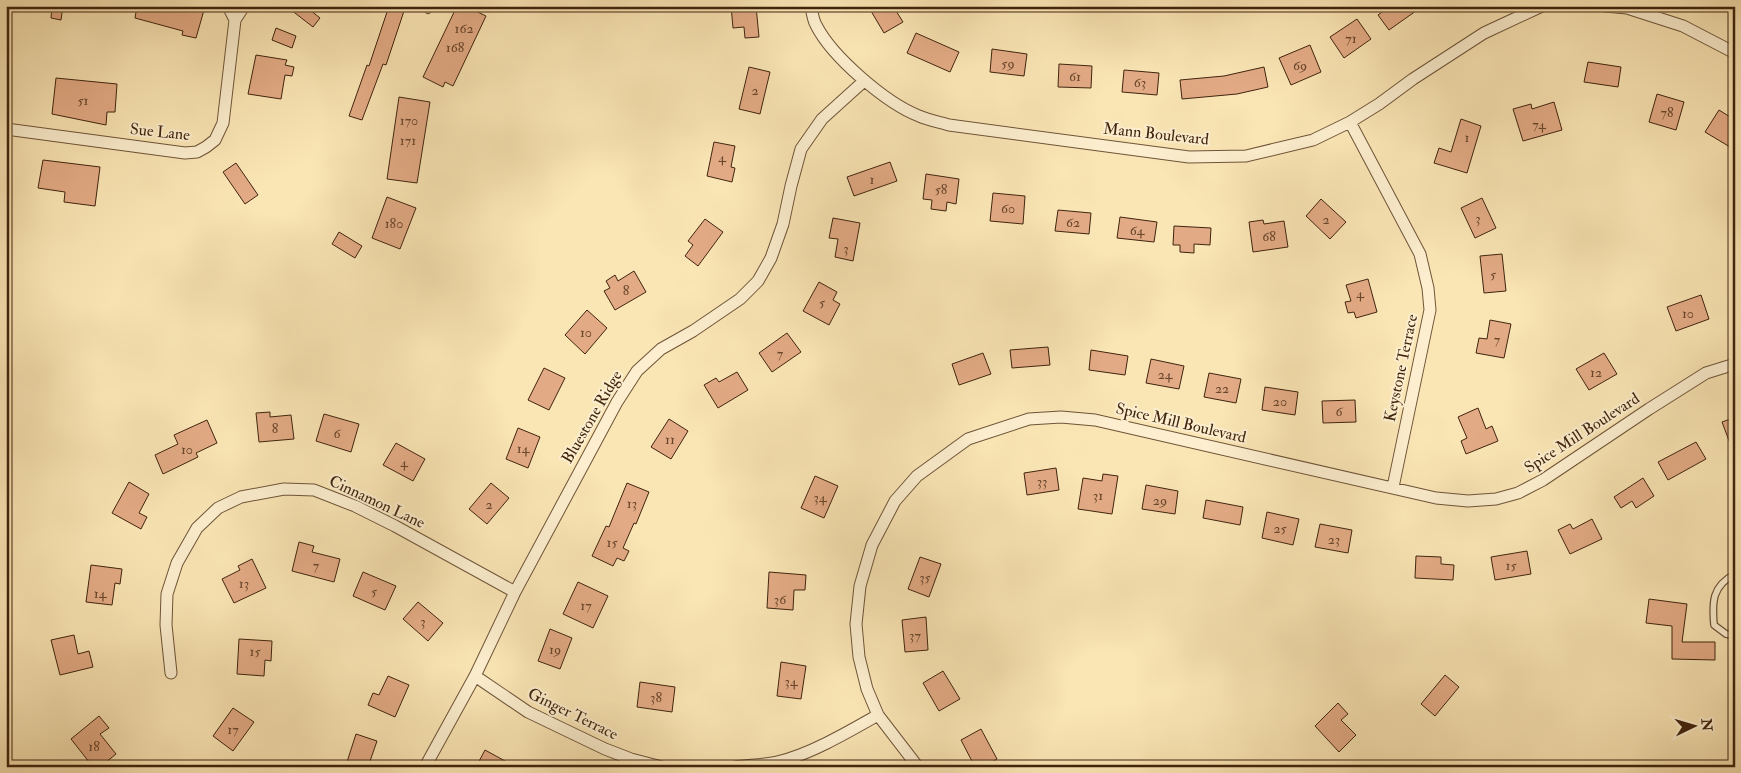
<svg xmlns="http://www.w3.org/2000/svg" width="1741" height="773" font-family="'IM FELL Double Pica',serif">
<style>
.building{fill:#e3ab85;stroke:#40240e}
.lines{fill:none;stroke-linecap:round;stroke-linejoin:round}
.lane-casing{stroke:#6e5438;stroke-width:8}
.street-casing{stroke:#6e5438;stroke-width:13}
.lane{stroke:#fceece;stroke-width:5.5}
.street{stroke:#fceece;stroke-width:11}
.labels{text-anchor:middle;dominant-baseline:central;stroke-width:4;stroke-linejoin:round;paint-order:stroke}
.number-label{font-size:14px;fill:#69462c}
.street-label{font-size:16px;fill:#40240e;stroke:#fceece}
</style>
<rect width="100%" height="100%" fill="#fae5b4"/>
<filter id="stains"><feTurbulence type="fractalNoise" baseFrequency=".004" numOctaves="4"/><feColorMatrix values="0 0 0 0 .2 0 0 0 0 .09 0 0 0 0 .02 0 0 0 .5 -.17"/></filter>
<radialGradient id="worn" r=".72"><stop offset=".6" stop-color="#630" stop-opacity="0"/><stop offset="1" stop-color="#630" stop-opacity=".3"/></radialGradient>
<path class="building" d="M52,6H63L61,20L51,18Z
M137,6H191L204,10L196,38L182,35L183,31L135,18Z
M286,6H305L320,18L313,27Z
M389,6L404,11L386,65L383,64L362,120L349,116L367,65L369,66Z
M457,6H465L486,16L453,86L445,82L443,87L423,77Z
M731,6H756L759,37L745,38L744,27L733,28Z
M868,6H893L903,22L884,33Z
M1390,6H1423L1389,30L1378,15Z
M1357,19L1371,39L1344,58L1330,37Z
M276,28L296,36L292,48L272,40Z
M916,33L959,52L950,72L907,53Z
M1310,45L1321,72L1291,85L1279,58Z
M992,49L1027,54L1024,76L990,72Z
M256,55L287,60L285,65L294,67L292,76L285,75L281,99L248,94Z
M1588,62L1621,67L1618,87L1584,82Z
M1059,64L1092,66L1091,88L1058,87Z
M749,67L770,72L760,114L739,109Z
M1264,67L1268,87L1237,94L1182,99L1180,80L1224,76Z
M1124,70L1159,73L1157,95L1122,92Z
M56,78L117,84L115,112H107L106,125L52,114Z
M1657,94L1684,102L1676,130L1649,122Z
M399,97L430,102L417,183L387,179Z
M1554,102L1562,130L1523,141L1513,109L1531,104L1532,109Z
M1719,110L1735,120V150L1705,132Z
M1461,119L1481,126L1467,173L1434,163L1439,148L1451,152Z
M714,142L735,146L731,167L735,168L732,182L707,176Z
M43,160L100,167L95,206L64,202L65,192L38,188Z
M890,162L897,181L854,196L847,177Z
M236,163L258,195L245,204L223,172Z
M926,174L959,179L956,204L947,202L946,211L931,209L932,200L923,199Z
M993,193L1025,196L1023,224L990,221Z
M387,197L416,208L400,249L372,238Z
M1482,198L1496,228L1475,238L1461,208Z
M1321,199L1346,222L1330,239L1306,216Z
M1058,210L1091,213L1089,234L1055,231Z
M1120,217L1157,222L1154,242L1117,238Z
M833,218L860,223L853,261L835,257L838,239L829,238Z
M705,219L723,232L698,266L685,256L693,245L688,241Z
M1263,220L1264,224L1284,221L1288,247L1253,252L1249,222Z
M1174,226L1211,228L1210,245L1194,244V253L1180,252V245H1173Z
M339,232L362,246L355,258L332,244Z
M1502,254L1506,291L1484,293L1480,256Z
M634,271L646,292L615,310L604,291L610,288L606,281L615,275L618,281Z
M1368,279L1377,312L1356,318L1354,312L1348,313L1345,302L1351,301L1346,285Z
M819,282L837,292L833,300L840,304L829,325L803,311Z
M1701,295L1709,319L1676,331L1667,307Z
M587,310L607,328L585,354L565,335Z
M1490,320L1511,324L1504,358L1476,353L1479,338L1487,339Z
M787,333L801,352L772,372L759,353Z
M1048,347L1050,365L1012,368L1010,350Z
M1091,350L1128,356L1125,375L1089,370Z
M983,353L991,374L959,385L952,364Z
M1604,353L1617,374L1589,390L1576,369Z
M1151,359L1184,366L1179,389L1146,383Z
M544,368L565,378L549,410L528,400Z
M737,372L748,390L718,408L704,385L716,378L719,382Z
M1209,373L1241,379L1236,403L1204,397Z
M1265,387L1298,392L1295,415L1262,410Z
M1355,400L1356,422L1323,423L1322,401Z
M1478,408L1486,429L1492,426L1498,441L1466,454L1461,441L1467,438L1458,417Z
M270,412V417L291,415L294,439L259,442L256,413Z
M324,414L359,424L351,452L316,441Z
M1733,418L1735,424L1734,454L1722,422Z
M669,419L688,431L671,459L651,447Z
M207,420L217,443L196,453L198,457L163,474L155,455L178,444L174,435Z
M518,428L540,437L528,468L506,459Z
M1696,442L1706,459L1668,480L1658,462Z
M396,443L425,459L413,481L383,465Z
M1056,468L1059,490L1027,495L1024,473Z
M1103,474L1118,476L1112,514L1078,509L1083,478L1102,481Z
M815,476L838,486L824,518L801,508Z
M1643,478L1654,496L1636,508L1632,501L1621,508L1614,497Z
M129,482L149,494L139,513L147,517L141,529L112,513Z
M491,483L509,498L487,524L469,509Z
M627,483L649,492L636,524L634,523L623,548L629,551L624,561L617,558L613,566L592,556L606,526L609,527Z
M1146,485L1178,491L1175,514L1142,509Z
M1206,500L1243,507L1240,525L1203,518Z
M1267,512L1299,519L1293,545L1262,538Z
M1592,519L1602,539L1570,554L1558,530L1570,524L1573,529Z
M1320,524L1352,530L1348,553L1315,547Z
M299,542L314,546L312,552L340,559L334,582L292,571Z
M1527,551L1531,574L1495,580L1491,557Z
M1416,556L1441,557V564L1454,565L1453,580L1415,578Z
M920,557L941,564L929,597L908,589Z
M252,559L266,588L234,603L222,579L240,570L238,566Z
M91,565L122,569L120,584L115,583L112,605L86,602Z
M363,572L396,586L385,610L353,596Z
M769,572L806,575L805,590H794L793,610L767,608Z
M578,582L608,596L593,628L563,614Z
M1649,599L1687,604L1682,642H1715V660L1672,659V626L1646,623Z
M418,602L443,623L428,641L403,619Z
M926,617L928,650L905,652L902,620Z
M550,629L572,638L560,669L538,661Z
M74,635L78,654L89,651L93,667L60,675L51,640Z
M239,639L272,641L271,661L265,660L264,676L237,674Z
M781,662L806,666L801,699L777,696Z
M943,671L960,699L939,711L923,683Z
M1445,675L1459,687L1435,716L1421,704Z
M388,676L409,685L395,717L368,705L373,693L379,695Z
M640,682L675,687L672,712L637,707Z
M1338,703L1348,714L1341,720L1356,735L1339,752L1315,726Z
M233,708L254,722L233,751L213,736Z
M99,716L109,728L100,734L116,754L100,767H93L71,739Z
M981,729L997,759L984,767H975L961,740Z
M356,734L377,741L368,767H352L346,765Z
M485,750L516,767H476Z"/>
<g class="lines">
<defs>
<path id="lane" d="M425,6L428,10
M1735,574C1712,586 1712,602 1714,625L1726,634L1735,636"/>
<path id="street" d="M228,6L235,20
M811,6C812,12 813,20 816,25C832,57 886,103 919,116C928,120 939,122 949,125L1189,157L1246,156L1313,140L1350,122L1379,104L1413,79L1484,33L1542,6
M1605,6L1627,8L1683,26L1735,53
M1350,122L1420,254L1428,288L1430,310L1393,487
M6,129L185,153L197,152L206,147L215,140L223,123L235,20L244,6
M171,673L166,625L167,594L177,563L197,528L218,508L241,497L284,489L314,490L355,506L395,526L515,592
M475,676L528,712L605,749L631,759L662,767
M425,767L475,676L515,592L617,402L637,371L661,349L693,331L740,299L758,281L771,258L783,224L791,186L801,149L822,119L864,81
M735,767C749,765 764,765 777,762C809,755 850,731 878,715
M918,767L878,715L867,689L859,657L856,624L860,586L872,545L895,501L917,476L968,439L1029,419L1061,417L1095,420L1436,498L1468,501L1496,499L1518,493L1543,480L1649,409L1706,373L1735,364"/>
</defs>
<use href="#lane" class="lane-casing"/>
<use href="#street" class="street-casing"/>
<use href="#lane" class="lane"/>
<use href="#street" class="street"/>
</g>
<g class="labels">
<g class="number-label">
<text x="464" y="28">162</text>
<text x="1351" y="38">71</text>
<text x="455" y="47">168</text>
<text x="1008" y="63">59</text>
<text x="1300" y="65">69</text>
<text x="1075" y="76">61</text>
<text x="1140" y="82">63</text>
<text x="755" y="90">2</text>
<text x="83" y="100">51</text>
<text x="1667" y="112">78</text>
<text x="409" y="120">170</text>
<text x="1539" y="124">74</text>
<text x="1467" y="137">1</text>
<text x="408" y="140">171</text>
<text x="722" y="157">4</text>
<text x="872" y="179">1</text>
<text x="941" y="189">58</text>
<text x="1008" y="208">60</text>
<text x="1478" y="218">3</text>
<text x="1326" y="219">2</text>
<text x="1073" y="222">62</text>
<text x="394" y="223">180</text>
<text x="1137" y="230">64</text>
<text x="1269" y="236">68</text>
<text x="846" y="248">3</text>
<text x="1493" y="274">5</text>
<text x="626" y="290">8</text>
<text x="1360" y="293">4</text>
<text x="822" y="302">5</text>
<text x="1688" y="313">10</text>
<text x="586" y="332">10</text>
<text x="1497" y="339">7</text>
<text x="780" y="353">7</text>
<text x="1596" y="372">12</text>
<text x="1165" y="374">24</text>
<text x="1222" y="388">22</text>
<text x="1280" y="401">20</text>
<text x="1339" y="411">6</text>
<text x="275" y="428">8</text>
<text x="337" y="433">6</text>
<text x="670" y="439">11</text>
<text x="523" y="448">14</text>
<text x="187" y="449">10</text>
<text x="404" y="462">4</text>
<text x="1042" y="481">33</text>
<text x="1098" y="495">31</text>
<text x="820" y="497">34</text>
<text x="1160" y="500">29</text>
<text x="632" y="503">13</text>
<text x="489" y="504">2</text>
<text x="1280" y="528">25</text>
<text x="1334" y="539">23</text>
<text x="612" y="542">15</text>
<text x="316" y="565">7</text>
<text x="1511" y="565">15</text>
<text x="925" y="577">35</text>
<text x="244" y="583">13</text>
<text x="374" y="591">5</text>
<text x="100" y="593">14</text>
<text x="780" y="599">36</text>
<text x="586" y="605">17</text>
<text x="423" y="621">3</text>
<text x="915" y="635">37</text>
<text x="555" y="649">19</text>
<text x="255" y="651">15</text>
<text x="791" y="681">34</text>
<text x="656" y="697">38</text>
<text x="233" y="729">17</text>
<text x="94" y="746">18</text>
</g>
<g class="street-label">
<text transform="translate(160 132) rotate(6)">Sue Lane</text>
<text transform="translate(1156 134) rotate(6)">Mann Boulevard</text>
<text transform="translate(1401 368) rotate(-78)">Keystone Terrace</text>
<text transform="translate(592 417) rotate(-60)">Bluestone Ridge</text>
<text transform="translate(1181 423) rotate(13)">Spice Mill Boulevard</text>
<text transform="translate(1582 433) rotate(-33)">Spice Mill Boulevard</text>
<text transform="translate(377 502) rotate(25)">Cinnamon Lane</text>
<text transform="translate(573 714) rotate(26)">Ginger Terrace</text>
</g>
</g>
<rect width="1741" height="773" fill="none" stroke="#fae5b4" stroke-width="25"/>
<rect x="8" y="8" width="1726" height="758" fill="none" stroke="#40240e" stroke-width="2.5"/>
<rect x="12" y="12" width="1716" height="748" fill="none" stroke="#40240e"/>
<g transform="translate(1694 726) rotate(85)" stroke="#fceece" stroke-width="4" paint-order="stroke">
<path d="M0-4L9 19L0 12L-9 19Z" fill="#40240e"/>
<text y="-8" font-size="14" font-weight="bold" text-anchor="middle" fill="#40240e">N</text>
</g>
<rect width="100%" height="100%" filter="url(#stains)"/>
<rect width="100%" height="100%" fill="url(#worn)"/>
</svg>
